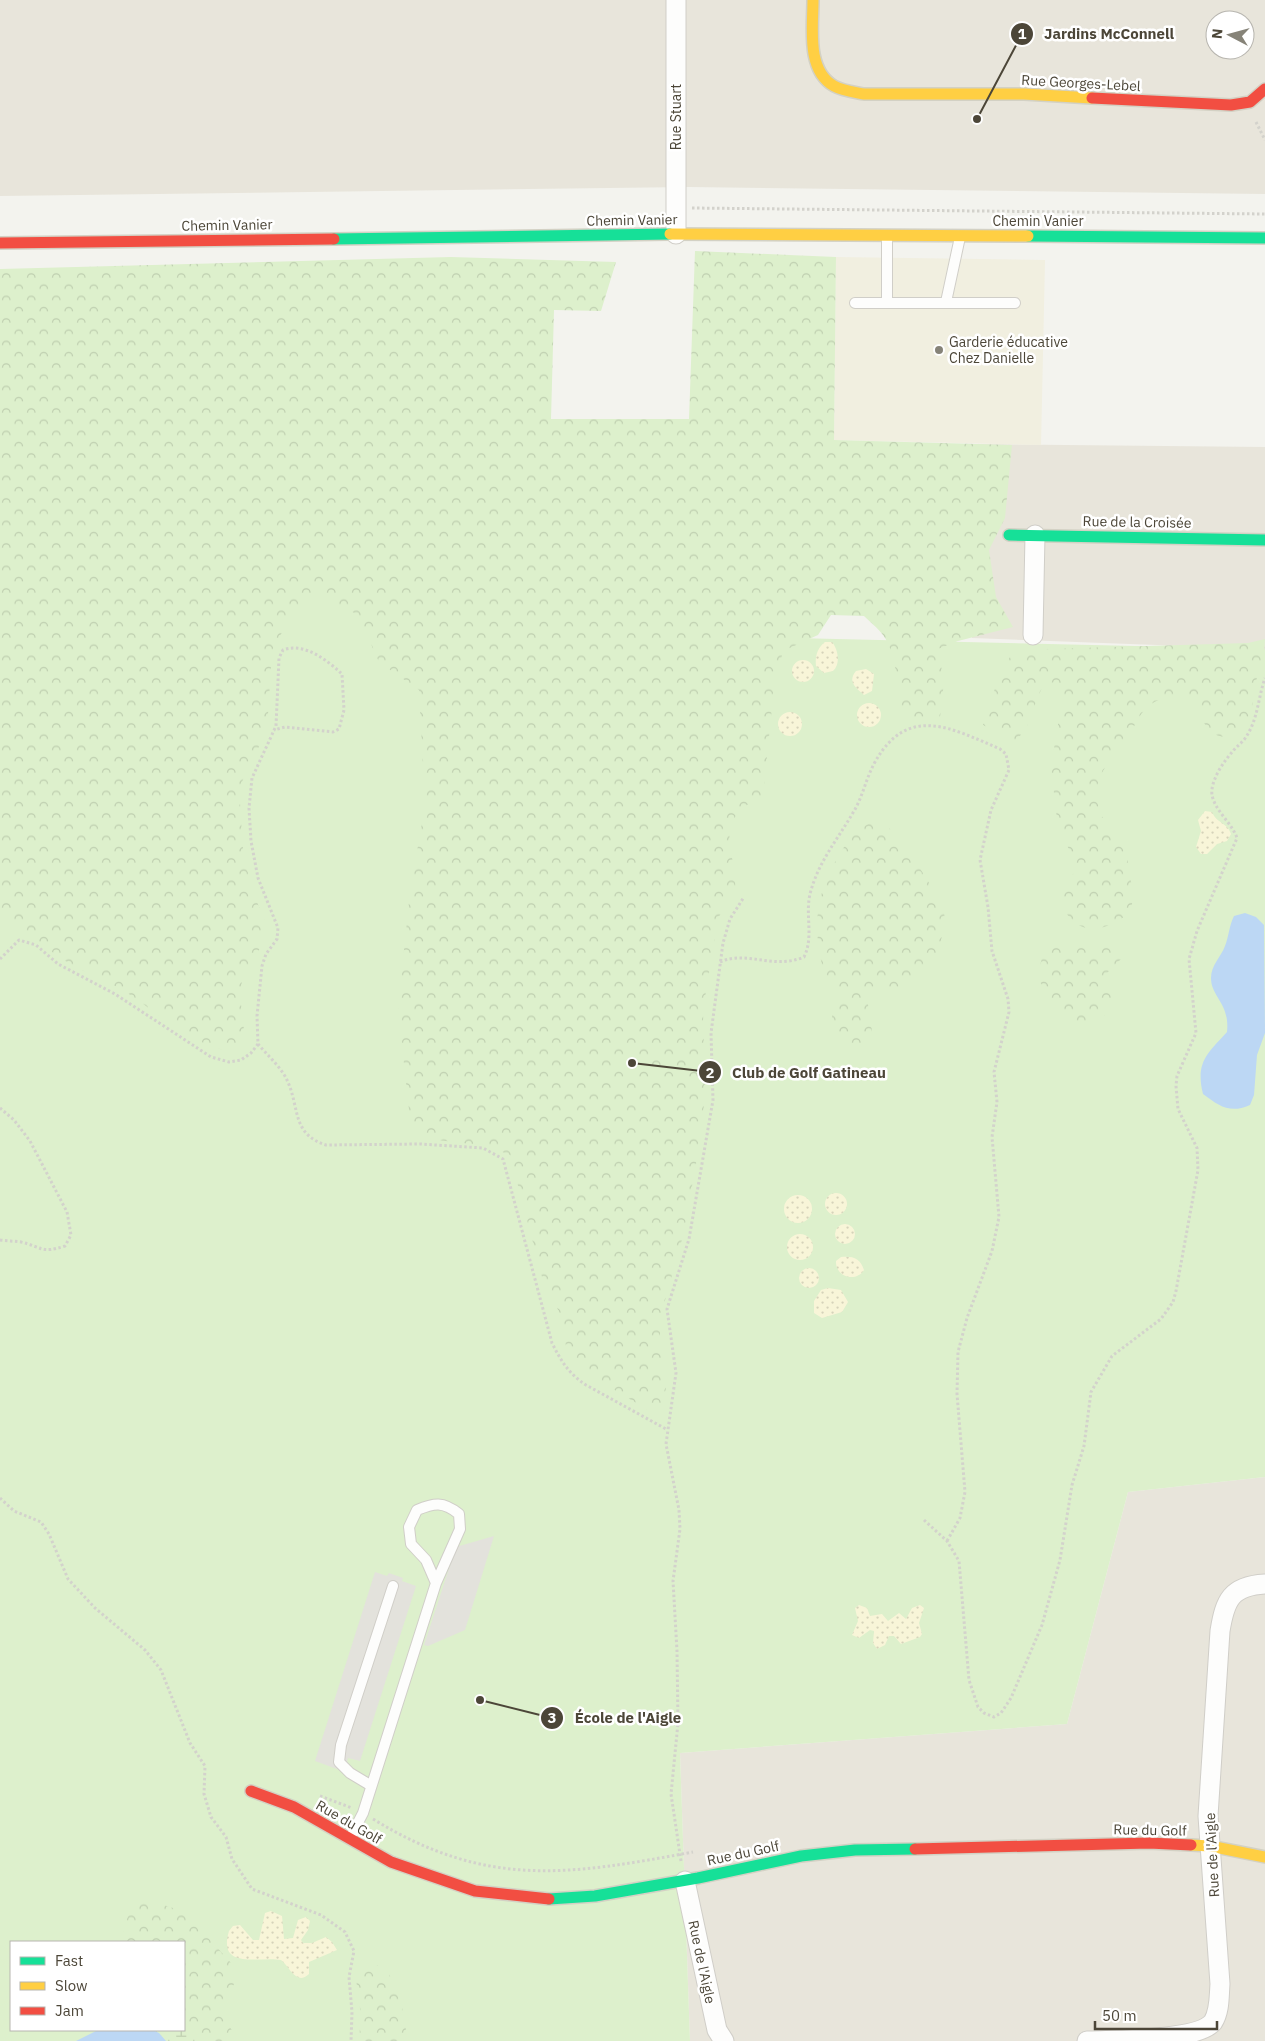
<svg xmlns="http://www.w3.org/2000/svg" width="1265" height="2041" font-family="'IBM Plex Sans',sans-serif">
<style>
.residential{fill:#e8e5db;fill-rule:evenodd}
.education{fill:#f1efe0}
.green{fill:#ddf0cc;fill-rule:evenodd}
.forest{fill:url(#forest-crowns)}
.wetland{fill:url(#wetland-marsh)}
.sand{fill:url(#sand-dots)}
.parking{fill:#e3e2dc}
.water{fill:#bcd7f4}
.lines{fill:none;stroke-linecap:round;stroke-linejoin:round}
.lane-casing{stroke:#d0cec8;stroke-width:12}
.street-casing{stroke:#d0cec8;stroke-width:21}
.fast-casing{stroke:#d3d1c4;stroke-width:14}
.slow-casing{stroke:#d3d1c4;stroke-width:14}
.jam-casing{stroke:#d3d1c4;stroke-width:14}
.path{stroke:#d3d2cc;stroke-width:3;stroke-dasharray:2.5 2.5;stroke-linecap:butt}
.lane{stroke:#fdfdfc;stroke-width:10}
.street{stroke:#fdfdfc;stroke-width:19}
.fast{stroke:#16e098;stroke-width:11}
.slow{stroke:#ffcf43;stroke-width:11}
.jam{stroke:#f24e42;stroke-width:11}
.poi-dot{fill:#868378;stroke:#fff;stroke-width:2}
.labels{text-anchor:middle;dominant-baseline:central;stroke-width:5;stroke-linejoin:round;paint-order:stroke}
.street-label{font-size:14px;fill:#4c4638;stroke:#fff}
.poi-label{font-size:14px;fill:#4c4638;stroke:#fff;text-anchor:start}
.leader{fill:none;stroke:#4c4638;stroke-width:2}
.callout-dot{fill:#4c4638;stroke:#fff;stroke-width:2}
.mark-label{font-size:15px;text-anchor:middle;font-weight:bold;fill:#fff}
.callout-label{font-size:15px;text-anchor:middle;font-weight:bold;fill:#4c4638;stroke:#fff;stroke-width:5;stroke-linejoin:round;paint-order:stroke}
</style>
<defs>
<pattern id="forest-crowns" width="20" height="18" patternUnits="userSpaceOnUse" patternTransform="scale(1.25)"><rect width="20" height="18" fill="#ddf0cc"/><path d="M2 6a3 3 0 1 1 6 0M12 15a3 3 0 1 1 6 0" fill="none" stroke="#bfcfb0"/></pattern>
<pattern id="wetland-marsh" width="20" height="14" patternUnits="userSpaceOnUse" patternTransform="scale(1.25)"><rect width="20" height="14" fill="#ddf0cc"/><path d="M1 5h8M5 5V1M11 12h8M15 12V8" fill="none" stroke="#bfcfb0"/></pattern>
<pattern id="sand-dots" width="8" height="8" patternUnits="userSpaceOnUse" patternTransform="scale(1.25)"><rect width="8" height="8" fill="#f8f5d8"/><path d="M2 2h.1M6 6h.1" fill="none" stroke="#d6d3ba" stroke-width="1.8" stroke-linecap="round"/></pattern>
</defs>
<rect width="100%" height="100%" fill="#f3f3ee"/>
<path class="residential" d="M0,0H1265V194L689,187L0,196ZM1215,20H1245V50H1215Z
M973,444L1265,447V649L972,638Z
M1265,1477V2041H690L680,1753L1067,1724L1128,1492Z"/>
<path class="education" d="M836,257L1045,260L1041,445L834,440Z"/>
<path class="green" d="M173,521L752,637L1265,649V1477L1128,1492L1067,1724L680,1753L690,2041H0V599ZM11,1942H184V2030H11Z"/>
<path class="forest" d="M695,251L836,257L834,440L1012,445L1005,518L989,550L996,597L1013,627L958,641L938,649L944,682L940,717L904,721C898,697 898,655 883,635C878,628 870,622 864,616L831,615L818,635L783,651L774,688L763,796L738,810L729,833L736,890L718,918L703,1010L705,1098L696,1164L683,1236L662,1311L659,1343L666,1388L659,1417L569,1362L560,1314L542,1277L510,1155L487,1146L421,1138L411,1129L398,1008L410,892L425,805L419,690L379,662L358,615L321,595L295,608L272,651L267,730L239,788L243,849L251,888L268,928L257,955L242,973L241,1004L245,1039L234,1052C192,1046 161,1015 126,992C105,979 82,972 62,959C41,945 21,928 0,914V269L451,257L616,262L601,311L554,310L551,419H689Z
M1265,639C1265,657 1259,670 1254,688C1251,697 1254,709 1250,718C1247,727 1243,730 1235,734C1211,746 1201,717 1192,701C1178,696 1164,696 1151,704C1138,713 1134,729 1126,741C1118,754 1104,765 1099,779C1097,785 1098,799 1098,806C1101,821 1115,832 1122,844C1128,854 1134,893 1132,904C1130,914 1122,919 1114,923C1088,936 1067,926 1060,897L1074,872V859L1058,828L1051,767L1064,688L1055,682L1044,685C1031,705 1035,723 1015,741L983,725L998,679L1010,657L1046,649L1248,643Z
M873,822C876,822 881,822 884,824C897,831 941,897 944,912C947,931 936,959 924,973C905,997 888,983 867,998L872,1031L869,1048L856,1053C841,1046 832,1035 832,1018C832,1009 840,1002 836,992C834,983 825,975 822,965C812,921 817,890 841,852C851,836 855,829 873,822Z
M1096,943L1112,948L1121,959L1100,980V987L1111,993L1116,1003C1111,1013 1106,1015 1096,1019C1091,1021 1086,1025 1081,1025C1063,1026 1041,995 1040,978C1039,969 1041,960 1044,951L1057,947Z
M152,1901L185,1912L232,1964L236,1978L230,1995L216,2006L239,2041H199L184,2028V1942H122L121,1939L131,1906Z
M373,1962L389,1974L401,2002L408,2041H359L361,2015L356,1979L357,1967Z"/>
<path class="wetland" d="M184,2028L199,2041H166L159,2033L153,2030H184Z"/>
<path class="sand" d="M825,642H832C838,649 841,664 833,671L824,673L816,666C815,657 817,648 825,642Z
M792 671a11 11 0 1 1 22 0a11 11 0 1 1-22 0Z
M866,669L874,674L872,691L864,695C856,688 847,682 856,671Z
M857 715a12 12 0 1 1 24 0a12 12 0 1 1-24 0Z
M778 724a12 12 0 1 1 24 0a12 12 0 1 1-24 0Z
M1205,811L1212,812C1217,824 1227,822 1231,834L1227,841L1217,844L1207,854H1201L1196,847L1201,831L1198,820Z
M825 1204a11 11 0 1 1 22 0a11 11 0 1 1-22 0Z
M784 1209a14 14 0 1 1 28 0a14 14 0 1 1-28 0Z
M835 1234a10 10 0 1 1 20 0a10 10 0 1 1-20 0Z
M787 1247a13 13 0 1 1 26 0a13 13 0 1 1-26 0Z
M841,1257C853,1256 860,1258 864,1270C856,1283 835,1277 836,1261Z
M799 1278a10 10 0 1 1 20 0a10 10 0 1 1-20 0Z
M828,1288L841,1290L848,1302L842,1312L822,1318L814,1313V1301L821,1290Z
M859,1605L867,1608L870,1616L882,1614L888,1621L899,1613L906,1619L912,1608L920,1605L924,1608L919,1623L922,1634L920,1637L901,1644L894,1636H889L885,1645L877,1649L873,1643L874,1631L870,1630L859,1638L852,1635L858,1621L855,1608Z
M271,1911L282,1916L284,1939L293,1938L298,1920L306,1917L310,1921L308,1930L301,1940L303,1943H312L326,1937L332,1942L337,1950L309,1962V1974C296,1986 290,1967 281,1960C260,1956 217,1971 229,1931L233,1926L240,1925L253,1940H259L265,1913Z"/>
<path class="parking" d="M494,1536L465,1630L428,1646L424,1645L456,1547Z
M375,1572L387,1576L389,1573L403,1578L402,1581L416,1586L360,1761L348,1758L345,1772L315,1761Z"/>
<path class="water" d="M1245,913L1256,917L1264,925L1265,1033L1257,1055L1254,1095L1250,1105C1230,1114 1219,1106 1203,1094C1195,1062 1208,1053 1227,1032C1230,1003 1211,997 1211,978C1211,965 1221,957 1225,946C1229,936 1229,926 1234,916Z
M98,2030H153L159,2033L166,2041H76Z"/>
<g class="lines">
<defs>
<path id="lane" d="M887,302V238
M946,302L960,237
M855,303H1015
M370,1785L350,1773L339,1762L341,1745L393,1586
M350,1838L363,1813L436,1583L460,1529L459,1514C443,1501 434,1503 417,1510L409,1527L411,1544L426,1560L436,1583"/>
<path id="street" d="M676,0V234
M1033,635L1035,535
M685,1881L717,2030L724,2041
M1087,2041C1115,2040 1198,2041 1213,2022C1220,2011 1219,1996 1220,1984L1208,1816L1220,1631C1225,1600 1231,1586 1265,1584"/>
<path id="fast" d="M1028,236L1265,238
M334,239L670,234
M1009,535L1265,540
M549,1899L595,1896L698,1878L801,1856L855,1850L915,1849"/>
<path id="slow" d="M813,0C813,27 806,70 834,86C843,91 854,92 864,94H1024L1092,98
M670,234L1028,236
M1191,1845L1210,1846L1265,1857"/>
<path id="jam" d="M1092,98L1231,105L1250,102L1265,89
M0,243L334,239
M251,1791L294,1807L391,1862L475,1891L549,1899
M915,1849L1149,1843L1191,1845"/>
</defs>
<use href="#lane" class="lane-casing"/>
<use href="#street" class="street-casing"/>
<use href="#fast" class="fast-casing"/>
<use href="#slow" class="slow-casing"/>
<use href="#jam" class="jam-casing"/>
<path class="path" d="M1256,122L1265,140
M692,208L1265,214
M0,959L19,940L36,945L58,964L115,994L211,1057L229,1062L241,1060L251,1053L258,1044L257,1016L262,966L266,954L277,939L278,928L258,878L251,841L249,808L252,778L276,726L279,658L283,650C304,642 327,660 342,674L344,710L339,729L333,732L285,727L274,730
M720,962C747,950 773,970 804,957C814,937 805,916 810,894C818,862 838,839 854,811C863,796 866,778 875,762C908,703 953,729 1000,749L1006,754L1009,770L991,810L980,860L988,907L992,951L1008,999L1009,1012L994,1072L997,1102L992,1137L999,1217L992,1251L967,1318L958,1352L957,1394L965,1492L960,1518L947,1541
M258,1044C267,1055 281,1067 287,1080C300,1107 291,1134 326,1145L420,1144L483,1148L503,1159L552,1343C561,1361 569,1374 586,1385L666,1429
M0,1108L14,1120L30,1141L67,1212L71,1235L65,1246C41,1254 42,1247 21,1242C14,1241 7,1241 0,1240
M0,1498L14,1511L41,1522L49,1534L68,1579L95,1608L145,1650L161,1670L190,1743L205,1766L204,1794L211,1817L226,1837L232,1859L252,1889L321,1915L345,1932L354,1951L349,1977L352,2012L351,2041
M924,1520L947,1541L959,1561L969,1680L978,1707L984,1713L994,1717L1001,1713L1011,1698L1042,1625L1060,1560L1072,1485L1084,1446L1091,1392L1112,1356L1161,1319L1173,1302L1176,1291L1198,1170L1197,1148L1178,1109L1176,1086L1177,1076L1196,1033L1189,959L1197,931L1237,838C1232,823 1215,811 1212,795C1210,781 1224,761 1233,751C1237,746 1243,742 1246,737C1258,719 1258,698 1265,678
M320,1796L352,1808
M373,1819C487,1889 568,1875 693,1852
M681,1861L671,1794L678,1723L677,1651L673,1581L680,1529L679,1510L666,1444L676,1373L667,1309L689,1239L713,1100L711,1033L723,943L730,919L744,897"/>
<use href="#lane" class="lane"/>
<use href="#street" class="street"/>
<use href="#fast" class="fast"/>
<use href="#slow" class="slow"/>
<use href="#jam" class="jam"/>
</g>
<circle class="poi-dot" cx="939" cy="350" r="5"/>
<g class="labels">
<g class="street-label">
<text transform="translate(1081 83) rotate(3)">Rue Georges-Lebel</text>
<text transform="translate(676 117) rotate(-90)">Rue Stuart</text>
<text transform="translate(632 220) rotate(-1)">Chemin Vanier</text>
<text x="1038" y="221">Chemin Vanier</text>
<text transform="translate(227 225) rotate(-1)">Chemin Vanier</text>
<text transform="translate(1137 522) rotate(1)">Rue de la Croisée</text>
<text transform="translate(349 1822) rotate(30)">Rue du Golf</text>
<text transform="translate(1150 1830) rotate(1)">Rue du Golf</text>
<text transform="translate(743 1853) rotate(-12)">Rue du Golf</text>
<text transform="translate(1212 1855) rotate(-93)">Rue de l'Aigle</text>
<text transform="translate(702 1962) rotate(78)">Rue de l'Aigle</text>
</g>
<g class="poi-label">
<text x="949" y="342">Garderie éducative<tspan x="949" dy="16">Chez Danielle</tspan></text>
</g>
</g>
<path class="leader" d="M977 119L1022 34M632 1063L710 1072M480 1700L552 1718"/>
<g class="callout-dot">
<circle cx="977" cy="119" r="5"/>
<circle cx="632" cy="1063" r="5"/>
<circle cx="480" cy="1700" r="5"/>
<circle cx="1022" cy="34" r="12"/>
<circle cx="710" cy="1072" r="12"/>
<circle cx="552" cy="1718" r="12"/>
</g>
<g class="mark-label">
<text x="1022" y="39">1</text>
<text x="710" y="1078">2</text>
<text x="552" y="1723">3</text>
</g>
<g class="callout-label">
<text x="1109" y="39">Jardins McConnell</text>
<text x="809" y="1078">Club de Golf Gatineau</text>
<text x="628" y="1723">École de l'Aigle</text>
</g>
<rect x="10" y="1941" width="175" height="90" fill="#ffffff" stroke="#b7b5af"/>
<rect x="20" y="1957" width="25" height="8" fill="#16e098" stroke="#b7b5af"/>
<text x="55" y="1966" font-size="15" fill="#4c4638">Fast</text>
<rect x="20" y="1982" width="25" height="8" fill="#ffcf43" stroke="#b7b5af"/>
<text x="55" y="1991" font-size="15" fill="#4c4638">Slow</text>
<rect x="20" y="2007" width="25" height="8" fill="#f24e42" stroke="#b7b5af"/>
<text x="55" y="2016" font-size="15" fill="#4c4638">Jam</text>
<g transform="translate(1230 35) rotate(276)"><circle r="24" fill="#ffffff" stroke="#b7b5af"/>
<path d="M0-4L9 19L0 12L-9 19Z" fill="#868378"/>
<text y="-8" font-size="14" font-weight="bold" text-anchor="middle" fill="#4c4638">N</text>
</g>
<path d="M1095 2021v8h122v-8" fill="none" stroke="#4c4638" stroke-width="2.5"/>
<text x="1102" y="2021" font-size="15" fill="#4c4638" stroke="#ffffff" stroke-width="4" paint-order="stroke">50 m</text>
</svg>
